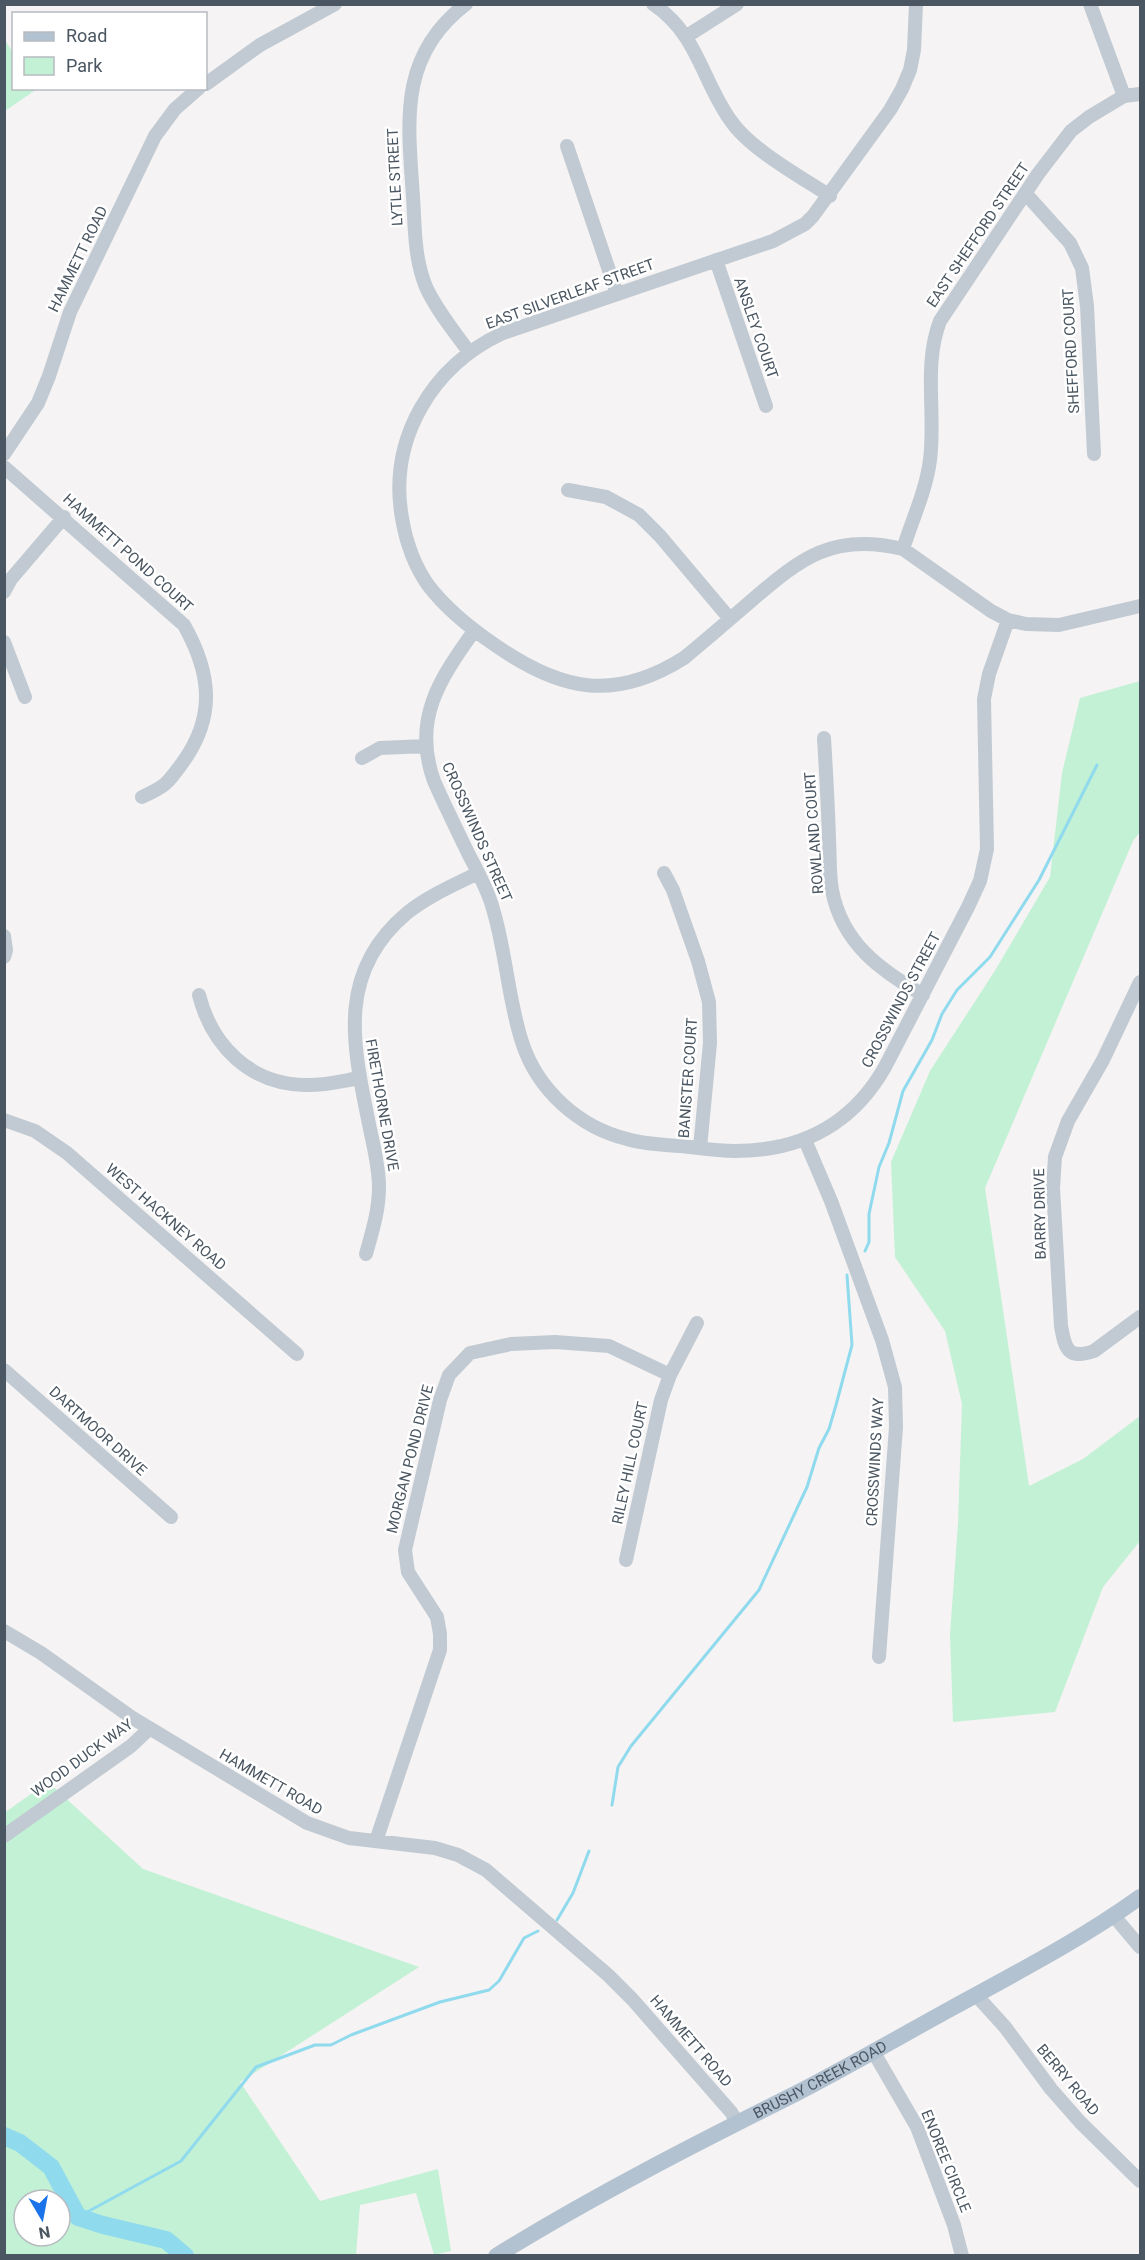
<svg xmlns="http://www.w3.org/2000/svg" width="1145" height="2260" font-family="Roboto,sans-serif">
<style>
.green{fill:#c3f1d5;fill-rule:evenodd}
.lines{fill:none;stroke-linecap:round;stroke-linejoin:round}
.stream{stroke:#90daee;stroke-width:3}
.river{stroke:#90daee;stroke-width:18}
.minor{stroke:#c1cad2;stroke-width:14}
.major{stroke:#b3c2d1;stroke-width:16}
.labels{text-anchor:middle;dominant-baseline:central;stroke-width:5;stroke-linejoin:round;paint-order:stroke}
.street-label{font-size:15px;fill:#4a5661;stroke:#fff}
</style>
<rect width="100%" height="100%" fill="#f5f3f3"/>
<path class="green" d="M5,40L13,53L14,88L37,89L5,111Z
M1140,681V832L1133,841L985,1188L1029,1486L1083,1459L1140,1416V1541L1103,1587L1055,1712L953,1722L950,1635L958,1523L962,1404L945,1331L895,1257L891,1162L930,1071L996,969L1050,877L1062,773L1080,698Z
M48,1782L143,1869L419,1967L240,2082L320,2201L438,2169L451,2251L434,2255L416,2193L360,2205L356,2255H5L4,1813ZM24,2200H60V2236H24Z"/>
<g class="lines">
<path class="stream" d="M865,1251L869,1242V1214L879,1167L889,1143L903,1091L932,1040L942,1014L957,990L990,957L1039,880L1097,765
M612,1805L618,1767L631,1746L759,1590L807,1487L819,1448L829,1429L836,1405L852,1345L847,1275
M557,1920L573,1893L589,1851
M78,2217L181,2161L256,2067L315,2045H331L351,2035L440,2002L489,1990L499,1981L524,1938L538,1931"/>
<path class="river" d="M4,2136L20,2143L51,2167L78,2217L103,2225L166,2240L185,2256"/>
<path class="minor" d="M466,4C398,56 408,121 413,197C415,227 414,258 426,287C437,311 454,331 469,352
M653,4C698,34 702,81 731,121C750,149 801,177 830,196
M916,4L914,50L910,70L902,89L890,110L813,216L805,224L773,241L503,333C432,366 388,439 402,518C406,542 414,565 428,585C447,610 470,628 495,645C561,691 614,702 684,658C707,639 729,620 751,601C801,558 833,532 903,549L991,611L1008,620L1026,624L1059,625L1140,606
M1090,4L1124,96
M687,36L737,4
M206,84L260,45L335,4
M567,146L617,294
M1026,194L1070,243L1082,268L1087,306L1094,454
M716,260L766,406
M4,454L38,403L49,376L70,312L155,136L175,109L199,88
M4,467L184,625C211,673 216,716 183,762C167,784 166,786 142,797
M568,490L606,497L639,515L660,536L730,619
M903,549C912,520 926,491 930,460C936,414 923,365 940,321L1038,174L1071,131L1089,117L1124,96L1140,94
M4,592L11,579L64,517
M474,631C439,680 412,720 434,781C445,806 457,830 469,855C478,872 488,890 493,909C506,952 508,999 522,1042C537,1089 578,1127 627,1139C644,1144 663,1145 681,1146C699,1148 717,1151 735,1151C800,1151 852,1125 885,1067L968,907L980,881L987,849L984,699L989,674L1008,620
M4,642L25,697
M824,738C826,771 828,805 829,839C830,856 829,874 832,890C842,943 880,970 923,995
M362,758L380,748L426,746
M664,873L673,890L698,961L709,1002L710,1043L700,1148
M4,936L6,950L4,957
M1140,982L1103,1060L1068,1121L1055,1157L1053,1188L1061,1326C1065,1349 1068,1360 1094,1351L1140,1317
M199,995C212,1046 250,1084 305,1085C323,1086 342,1081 360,1078
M4,1120L35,1131L67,1153L297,1354
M805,1140L831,1201L882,1340L895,1387L896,1427L879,1657
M366,1254C372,1232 379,1211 379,1187C379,1168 374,1148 370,1129C354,1049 334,974 407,913C428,896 454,885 478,873
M4,1370L171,1517
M626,1560L661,1400L670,1375L697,1323
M4,1631L41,1653L131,1717L307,1823L349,1838L435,1848L458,1855L486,1870L608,1975L633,2000L731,2112L737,2122
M4,1836L131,1746L149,1729
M376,1841L440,1650V1634L437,1617L408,1572L405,1550L440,1400L449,1375L470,1353L511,1344L555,1342L609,1346L670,1375
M1113,1915L1140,1947
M976,1995L1005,2027L1051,2089L1080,2122L1140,2181
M873,2051L917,2127L954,2225L962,2256"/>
<path class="major" id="s1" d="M496,2256C593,2196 695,2144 797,2093C849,2066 901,2036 952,2008C1016,1973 1082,1939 1140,1897"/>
</g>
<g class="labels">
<g class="street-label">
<text transform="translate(395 177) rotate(-93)">LYTLE STREET</text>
<text transform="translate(978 235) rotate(-56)">EAST SHEFFORD STREET</text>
<text transform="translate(78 259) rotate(-64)">HAMMETT ROAD</text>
<text transform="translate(570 294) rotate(-20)">EAST SILVERLEAF STREET</text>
<text transform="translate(756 328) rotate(71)">ANSLEY COURT</text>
<text transform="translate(1071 351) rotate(-93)">SHEFFORD COURT</text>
<text transform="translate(128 553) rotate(42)">HAMMETT POND COURT</text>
<text transform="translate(477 832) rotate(66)">CROSSWINDS STREET</text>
<text transform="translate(814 833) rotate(-94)">ROWLAND COURT</text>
<text transform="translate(901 1000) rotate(-62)">CROSSWINDS STREET</text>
<text transform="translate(688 1078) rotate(-86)">BANISTER COURT</text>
<text transform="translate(382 1105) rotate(80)">FIRETHORNE DRIVE</text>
<text transform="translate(1040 1214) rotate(-91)">BARRY DRIVE</text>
<text transform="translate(166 1217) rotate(41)">WEST HACKNEY ROAD</text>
<text transform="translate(98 1431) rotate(42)">DARTMOOR DRIVE</text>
<text transform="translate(410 1459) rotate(-76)">MORGAN POND DRIVE</text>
<text transform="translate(875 1462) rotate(-87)">CROSSWINDS WAY</text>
<text transform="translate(630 1463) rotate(-78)">RILEY HILL COURT</text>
<text transform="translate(82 1758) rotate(-36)">WOOD DUCK WAY</text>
<text transform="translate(271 1782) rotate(30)">HAMMETT ROAD</text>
<text transform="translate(691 2041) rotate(49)">HAMMETT ROAD</text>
<text stroke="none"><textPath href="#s1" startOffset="369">BRUSHY CREEK ROAD</textPath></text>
<text transform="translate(1068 2080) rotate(50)">BERRY ROAD</text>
<text transform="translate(946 2161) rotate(68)">ENOREE CIRCLE</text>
</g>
</g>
<rect width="1145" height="2260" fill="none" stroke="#4a5661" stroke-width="12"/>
<rect x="12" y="12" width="195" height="78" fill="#ffffff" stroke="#b7bbc0" stroke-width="1.5"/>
<rect x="24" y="32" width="30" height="9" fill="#b3c2d1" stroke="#b7bbc0" stroke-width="1.5"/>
<text x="66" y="42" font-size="18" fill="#4a5661">Road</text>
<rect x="24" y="57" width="30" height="18" fill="#c3f1d5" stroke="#b7bbc0" stroke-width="1.5"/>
<text x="66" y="72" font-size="18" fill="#4a5661">Park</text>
<g transform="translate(42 2218) rotate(170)"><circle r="28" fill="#ffffff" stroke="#b7bbc0" stroke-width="1.5"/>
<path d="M0-4.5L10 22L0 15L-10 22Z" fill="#1a73e8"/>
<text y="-9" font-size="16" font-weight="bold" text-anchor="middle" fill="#4a5661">N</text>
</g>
</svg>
